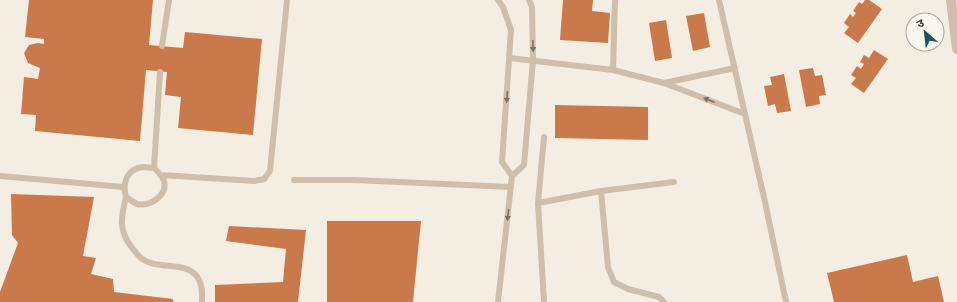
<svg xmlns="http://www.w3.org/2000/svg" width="957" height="302" font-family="Mulish,'Noto Sans Devanagari',sans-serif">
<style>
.building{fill:#c9794a}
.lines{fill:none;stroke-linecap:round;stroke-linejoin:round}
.lane{stroke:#cdbfac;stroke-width:6}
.street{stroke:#cdbfac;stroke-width:10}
.oneway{fill:#7d7165}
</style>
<rect width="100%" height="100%" fill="#f4ede1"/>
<path class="building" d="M29,0H153L149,45L183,48L185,32L262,39L253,135L178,128L181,97L165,95L167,72L146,70L140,141L35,131L36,115L21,114L24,77L38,79L40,68L28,63L24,53L29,45L38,43L44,44V39L25,37Z
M563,0H593L592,11L610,13L608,43L560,40Z
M865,0H869L882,9L858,43L844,33L849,27L844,23L850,14L853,17L856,13L853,11L859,2L862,4Z
M704,13L710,47L693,51L686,16Z
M666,20L672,58L655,61L649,23Z
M874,50L888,59L864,93L851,84L856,78L851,75L857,66L861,69L864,64L860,62L864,55L869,58Z
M813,68L815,76L822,75L826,95L819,96L820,104L806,107L799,70Z
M784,74L791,111L777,113L775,104L768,106L764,86L772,85L770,77Z
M555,105L648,107V140L555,138Z
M11,194L94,197L83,256L96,258L91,274L113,279L114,292L173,299V302H0V292L18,243L12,235Z
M327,221H421L413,302H327Z
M229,226L306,230L298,302H215V285L283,282L286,249L226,241Z
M907,255L913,282L938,276L944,302H834L827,273Z"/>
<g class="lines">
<path class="lane" d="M498,0L503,7L511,30L502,162L512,176
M719,0L765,202L786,302
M162,46L169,0
M510,58L613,70L664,83L745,114
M613,70L615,0
M664,83L735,68
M544,137L538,203L544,302
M143,167L154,168C158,172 162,176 164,181C168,195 150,207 137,204C133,202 129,199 126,197C122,182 127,169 143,167Z
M154,168L160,72
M161,175L254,181L264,179L270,171L287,0
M0,176L123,187
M294,180H355L511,187
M126,197C121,217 118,231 133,249C136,252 138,256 141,258C157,271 187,260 198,278C203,285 202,294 202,302
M538,203L601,191
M498,302L512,176L524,165L533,60L532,7L529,0
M664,302L659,297L628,289L614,282L608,267L601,191L674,182"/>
<path class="street" d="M951,0L957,49"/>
</g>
<defs><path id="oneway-solid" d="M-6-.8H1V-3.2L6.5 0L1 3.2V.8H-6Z"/></defs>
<g class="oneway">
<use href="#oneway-solid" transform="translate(533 46) rotate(88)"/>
<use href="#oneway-solid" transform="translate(507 97) rotate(95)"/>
<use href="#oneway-solid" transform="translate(709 100) rotate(-159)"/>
<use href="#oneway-solid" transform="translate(508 215) rotate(96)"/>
</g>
<g transform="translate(925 32) rotate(332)"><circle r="19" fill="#fbf7ee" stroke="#aea8a0"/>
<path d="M0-3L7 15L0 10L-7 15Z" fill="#1f525e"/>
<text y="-6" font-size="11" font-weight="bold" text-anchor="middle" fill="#3b322b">उ</text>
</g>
</svg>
